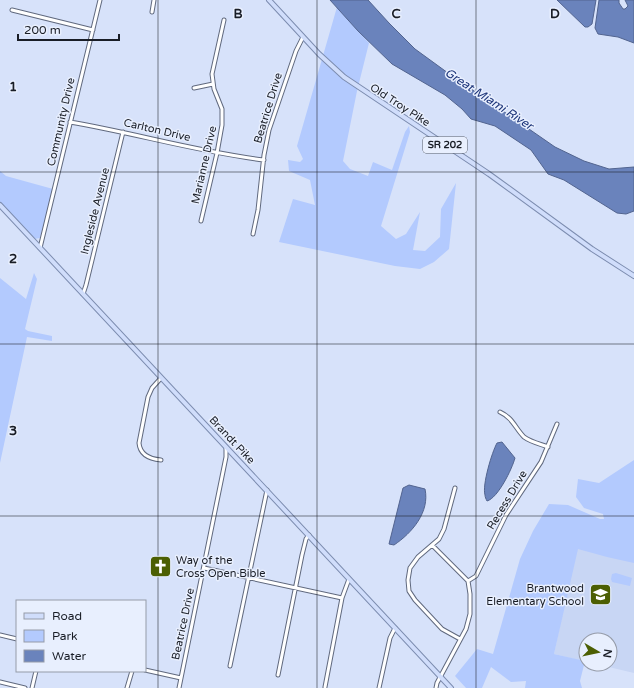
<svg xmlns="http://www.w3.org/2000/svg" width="634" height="688" font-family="'Varela Round',sans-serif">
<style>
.built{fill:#c8d6f4}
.green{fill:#b3cafe}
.water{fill:#6a83bc;stroke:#52648f}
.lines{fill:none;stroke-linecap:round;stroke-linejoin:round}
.minor-casing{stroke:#60697e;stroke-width:5}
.major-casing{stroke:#7c8caf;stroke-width:6}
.minor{stroke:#fff;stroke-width:3}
.major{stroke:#d0ddfb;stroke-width:4}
.grid{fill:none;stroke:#191d26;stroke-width:1;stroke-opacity:0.55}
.labels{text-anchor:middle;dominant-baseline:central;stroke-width:3;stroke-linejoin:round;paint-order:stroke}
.shield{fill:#e8effe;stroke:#575c67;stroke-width:1}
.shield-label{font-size:10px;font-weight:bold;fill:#191d26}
.street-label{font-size:11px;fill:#191d26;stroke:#e8effe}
.poi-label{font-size:11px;fill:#191d26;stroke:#e8effe;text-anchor:start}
.water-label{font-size:12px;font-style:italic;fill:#1c3479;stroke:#e8effe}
.grid-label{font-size:13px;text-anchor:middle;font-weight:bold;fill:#191d26;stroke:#e8effe;stroke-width:3;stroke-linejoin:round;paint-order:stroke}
</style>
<rect width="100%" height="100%" fill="#d7e2fa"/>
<path class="built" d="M579,537L634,549V673L596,664H610V640H586V662L554,654Z"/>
<path class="green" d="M337,7L369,43L357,91L343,161L350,169L368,176L373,162L392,170L405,132L409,126L410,132L381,226L396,239L406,234L420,212L413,250L425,251L440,237L441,209L456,183L449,249L434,262L420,269L395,266L279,242L293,199L315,205L310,180L289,171L288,160L300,162L303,159L297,146Z
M0,171L6,176L53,189L40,238L34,239L0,202Z
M34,273L37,279L25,329L28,331L52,336V341L27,337L0,463V278L26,299Z
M634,460V563L607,557L578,549L554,654L585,661L580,681L582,688H525L526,681L511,682L491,667L482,688H466L455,676L477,649L493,654L520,559L533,531L549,504L568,505L600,519H604L603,514L584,508L576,497L578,479L599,483Z
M616,573L632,578L630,586L612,582L611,579L612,574Z"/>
<path class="water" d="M330,0H368L389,23L415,49L448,73L555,147L584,161L609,169L634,167V211L626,214L617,213L564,180L548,174L531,150L495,126L471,119L462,109L445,95L392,64L358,31Z
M557,0H596L592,24L588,27H585Z
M599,0H619V3L623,9H625L628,6L625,0H634V43L618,37L598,34L595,28Z
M502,442L515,458C512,469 498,498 487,501C486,499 485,497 485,495C482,485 492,452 497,443Z
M409,485L425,489C430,512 412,533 394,545L389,544L403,488Z"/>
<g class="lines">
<defs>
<path id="minor" d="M12,10L93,30
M152,12L154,0
M194,88L213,84
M70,122C135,133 198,152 264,160
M201,221L217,153L222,125V109L214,89L212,74L224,20
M253,234L258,210L264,155L269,130L296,51L303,37
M40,248L100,0
M83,294L86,285L123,132
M500,412C513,418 515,428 524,437C531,442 540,444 548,447
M161,460C150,459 140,455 139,443L148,397L152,388L161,378
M455,488L444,529L439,539L418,557L410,568L408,580L409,591L415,600L442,629L460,639
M432,545L468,581L470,594V614L466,629L437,683L436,688
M204,568L342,598
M468,581L476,576L506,515L541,462L557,424
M0,635L17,639
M230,666L267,490
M145,670L181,678
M278,675L302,555L306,539L309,535
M0,682L25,688
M325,687L342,598L349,579
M32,688L36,671
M127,688L132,671
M179,688L226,457V448
M379,688L390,638L395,628"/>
<path id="major" d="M269,0L319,54L344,77L489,174L592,249L634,276
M0,205L451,688"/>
</defs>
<use href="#minor" class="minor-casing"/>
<use href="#major" class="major-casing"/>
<use href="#minor" class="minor"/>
<use href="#major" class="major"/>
</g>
<path class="grid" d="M158,0V688M317,0V688M476,0V688M0,172H634M0,344H634M0,516H634"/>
<defs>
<symbol id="church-square" viewBox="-11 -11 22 22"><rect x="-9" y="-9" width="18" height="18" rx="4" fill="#4c5f03" stroke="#e8effe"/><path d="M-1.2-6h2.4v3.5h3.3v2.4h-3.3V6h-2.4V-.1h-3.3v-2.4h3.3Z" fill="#fff"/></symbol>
<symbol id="school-square" viewBox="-11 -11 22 22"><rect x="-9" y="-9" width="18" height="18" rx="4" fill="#4c5f03" stroke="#e8effe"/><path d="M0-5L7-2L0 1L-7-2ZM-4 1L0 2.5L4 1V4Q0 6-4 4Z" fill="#fff"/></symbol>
</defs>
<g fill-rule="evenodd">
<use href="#church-square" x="148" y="554" width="25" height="25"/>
<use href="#school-square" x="588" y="582" width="25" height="25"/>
</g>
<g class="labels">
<rect class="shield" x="423" y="137" width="44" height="16" rx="3"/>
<g class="shield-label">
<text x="445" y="145">SR 202</text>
</g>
<g class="street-label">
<text transform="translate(400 105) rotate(33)">Old Troy Pike</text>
<text transform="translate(268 108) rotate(-73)">Beatrice Drive</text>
<text transform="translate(61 122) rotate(-77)">Community Drive</text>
<text transform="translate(157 130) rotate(13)">Carlton Drive</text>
<text transform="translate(204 165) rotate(-77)">Marianne Drive</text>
<text transform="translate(95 211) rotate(-76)">Ingleside Avenue</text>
<text transform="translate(232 440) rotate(47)">Brandt Pike</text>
<text transform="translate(507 500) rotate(-59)">Recess Drive</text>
<text transform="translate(183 624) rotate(-78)">Beatrice Drive</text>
</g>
<g class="poi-label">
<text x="176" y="560">Way of the<tspan x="176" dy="13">Cross Open Bible</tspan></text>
<text x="584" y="588" text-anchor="end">Brantwood<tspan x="584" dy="13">Elementary School</tspan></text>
</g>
<g class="water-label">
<text transform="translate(489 99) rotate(33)">Great Miami River</text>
</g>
</g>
<g class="grid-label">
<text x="238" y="18">B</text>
<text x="396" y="18">C</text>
<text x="555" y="18">D</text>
<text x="13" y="91">1</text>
<text x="13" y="263">2</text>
<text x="13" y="435">3</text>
</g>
<rect x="16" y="600" width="130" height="72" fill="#e8effe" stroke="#959ba8"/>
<rect x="24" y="613" width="20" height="6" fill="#d0ddfb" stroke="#959ba8"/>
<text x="52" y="620" font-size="12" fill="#191d26">Road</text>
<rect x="24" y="630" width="20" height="12" fill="#b3cafe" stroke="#959ba8"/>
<text x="52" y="640" font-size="12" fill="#191d26">Park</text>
<rect x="24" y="650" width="20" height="12" fill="#6a83bc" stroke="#959ba8"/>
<text x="52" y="660" font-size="12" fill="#191d26">Water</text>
<g transform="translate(598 652) rotate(99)"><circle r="19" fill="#e8effe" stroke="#959ba8"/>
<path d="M0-3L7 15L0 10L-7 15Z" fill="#4c5f03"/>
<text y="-6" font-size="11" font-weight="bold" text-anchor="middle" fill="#191d26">N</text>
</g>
<path d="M18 34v6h101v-6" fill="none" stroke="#191d26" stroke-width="2"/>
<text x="24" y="34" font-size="12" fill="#191d26" stroke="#e8effe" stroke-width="3" paint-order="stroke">200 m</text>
</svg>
